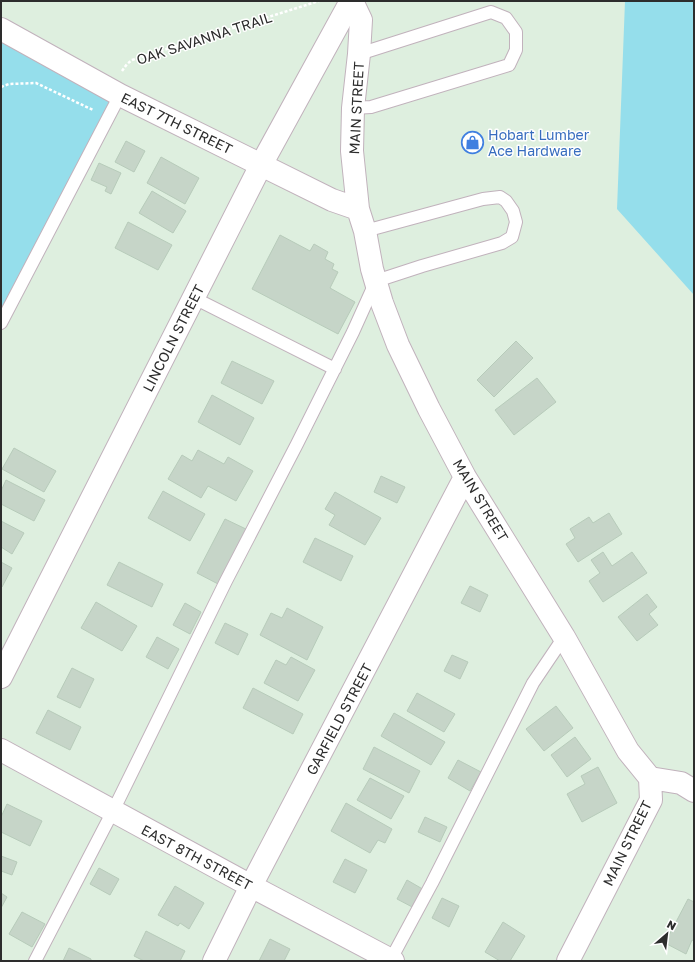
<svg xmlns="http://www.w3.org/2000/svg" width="695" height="962" font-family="'Golos Text',sans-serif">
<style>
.green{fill:#95deeb}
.building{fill:#c6d5c8;stroke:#b7cbba}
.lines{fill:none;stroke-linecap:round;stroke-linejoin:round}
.lane-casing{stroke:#c1b2bc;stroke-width:14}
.street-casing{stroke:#c1b2bc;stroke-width:24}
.secondary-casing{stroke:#c1b2bc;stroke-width:24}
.path{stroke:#fff;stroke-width:2.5;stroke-dasharray:3 2;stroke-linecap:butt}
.lane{stroke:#fff;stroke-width:12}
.street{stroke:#fff;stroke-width:22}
.secondary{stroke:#fff;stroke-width:22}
.labels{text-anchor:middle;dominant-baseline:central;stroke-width:3;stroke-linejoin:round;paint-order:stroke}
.street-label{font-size:14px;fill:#2d2d2d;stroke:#fff}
.shop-label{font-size:14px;fill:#366cbe;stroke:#fff;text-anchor:start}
</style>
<rect width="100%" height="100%" fill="#deefdf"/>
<path class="green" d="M625,1H694V295L617,209Z
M1,37L113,99L1,312Z"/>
<path class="building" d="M126,141L145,151L134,172L115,162Z
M161,157L199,178L185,204L147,183Z
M99,163L121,173L111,194L105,191L107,187L91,180Z
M152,191L186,211L173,233L139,213Z
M128,222L172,245L158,270L115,248Z
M280,235L310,251L314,244L328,252L325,259L334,264L332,269L338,272L330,288L355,302L338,334L252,289Z
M516,341L533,358L494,397L477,380Z
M232,361L274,381L262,404L221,383Z
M537,378L556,402L514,435L495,410Z
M212,395L254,418L240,445L198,422Z
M14,448L56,471L44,492L2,469Z
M198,450L224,464L228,457L253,471L236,501L208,486L201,498L168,479L182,455L192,461Z
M381,476L405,487L397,503L374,492Z
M6,480L45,500L34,521L1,504V491Z
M163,491L205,514L190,541L148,518Z
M335,492L381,518L365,545L329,525L335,515L325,509Z
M609,513L622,534L578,562L566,544L575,538L570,529L589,517L593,523Z
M225,519L248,530L220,585L197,573Z
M1,521L24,533L12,554L1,547Z
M315,538L353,556L341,581L303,562Z
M603,552L612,566L632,552L647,573L603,602L589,581L600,573L591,560Z
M1,562L12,568L2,587L1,586Z
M119,562L163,584L152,607L107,585Z
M470,586L488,595L480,612L461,603Z
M647,594L657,607L649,614L658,625L637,641L618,617Z
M96,602L137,626L122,651L81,628Z
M185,603L201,612L190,634L173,625Z
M287,608L323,627L307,660L260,635L271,613L282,618Z
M225,623L248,634L238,655L215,643Z
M157,637L179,649L168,669L146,657Z
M452,655L468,662L460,679L444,671Z
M291,657L315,670L298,701L264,683L276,660L286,665Z
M72,668L94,679L80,708L57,697Z
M253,688L303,714L293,734L243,708Z
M417,693L455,714L444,732L407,711Z
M556,706L573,728L544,751L526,729Z
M48,710L81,727L70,750L36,733Z
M394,713L445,742L431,765L381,736Z
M575,737L591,759L567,777L551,755Z
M374,747L420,771L409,793L363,769Z
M458,760L481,772L470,791L448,778Z
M598,767L617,803L582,822L567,794L585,784L581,776Z
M370,778L404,796L391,819L357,800Z
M346,803L392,829L385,843L378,840L370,853L331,831Z
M7,804L42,821L30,846L1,832V817Z
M425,817L447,827L440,842L418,832Z
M1,856L17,862L12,875L1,871Z
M345,859L367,870L355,893L333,882Z
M99,868L119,879L110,895L90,884Z
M407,880L426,891L416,909L397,899Z
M175,886L204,903L189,929L180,923L178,926L158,915Z
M1,893L7,897L1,908Z
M442,898L459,906L449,927L432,918Z
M688,899L694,902V941L692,940L686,954L665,943Z
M22,912L45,924L32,947L9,934Z
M503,922L525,936L510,961H500L485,952Z
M146,931L185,951L180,961H144L134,956Z
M270,939L290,949L284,961H259Z
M69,948L91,959V961H63Z"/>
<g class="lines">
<defs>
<path id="lane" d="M353,108L371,107L509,65L516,50V32L506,18L491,12L359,54
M194,298L335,369
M1,323L120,95
M35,961L113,811L226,581L297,444L353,332L376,281L422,266L502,243L512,237L516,222L513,211L506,201L500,197L483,199L365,231
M390,961L432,883L533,683L564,637"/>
<path id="street" d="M352,1L361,20L359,54L353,108L352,151L358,209L365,231L372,269L382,303L398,345L429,409L465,477L564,637L628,751L650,778L651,800L568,961
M1,29L120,95L332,200L358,209
M1,750L251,886L393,961
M650,778L681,783L694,791
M214,961L251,886L465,477"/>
<path id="secondary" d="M1,677L261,165L351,1"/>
</defs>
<use href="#lane" class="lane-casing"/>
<use href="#street" class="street-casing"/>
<use href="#secondary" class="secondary-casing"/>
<path class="path" d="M122,71L127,64L132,60L319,1
M1,87L9,84L36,83L93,110"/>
<use href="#lane" class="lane"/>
<use href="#street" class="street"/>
<use href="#secondary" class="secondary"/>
</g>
<defs>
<symbol id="shop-ring" viewBox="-11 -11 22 22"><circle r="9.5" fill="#fff" stroke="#3f7fe0" stroke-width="1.5"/><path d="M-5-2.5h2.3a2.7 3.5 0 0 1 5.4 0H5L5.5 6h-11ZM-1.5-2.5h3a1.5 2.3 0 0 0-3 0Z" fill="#3f7fe0"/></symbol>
</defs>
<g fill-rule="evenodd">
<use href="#shop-ring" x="460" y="130" width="25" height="25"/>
</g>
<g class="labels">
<g class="street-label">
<text transform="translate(204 38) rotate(-18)">OAK SAVANNA TRAIL</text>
<text transform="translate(356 108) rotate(-87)">MAIN STREET</text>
<text transform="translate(177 123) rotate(26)">EAST 7TH STREET</text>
<text transform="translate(173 338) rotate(-63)">LINCOLN STREET</text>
<text transform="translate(481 500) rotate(59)">MAIN STREET</text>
<text transform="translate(339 719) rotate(-62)">GARFIELD STREET</text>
<text transform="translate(627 843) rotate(-64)">MAIN STREET</text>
<text transform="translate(197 857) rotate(28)">EAST 8TH STREET</text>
</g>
<g class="shop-label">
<text x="488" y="134">Hobart Lumber<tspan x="488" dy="16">Ace Hardware</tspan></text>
</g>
</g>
<rect width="695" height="962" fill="none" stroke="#2d2d2d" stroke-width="4"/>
<g transform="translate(667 934) rotate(28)" stroke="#ffffff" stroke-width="3" paint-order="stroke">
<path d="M0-3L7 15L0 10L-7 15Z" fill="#2d2d2d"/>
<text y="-6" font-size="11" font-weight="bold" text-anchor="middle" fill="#2d2d2d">N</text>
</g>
</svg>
